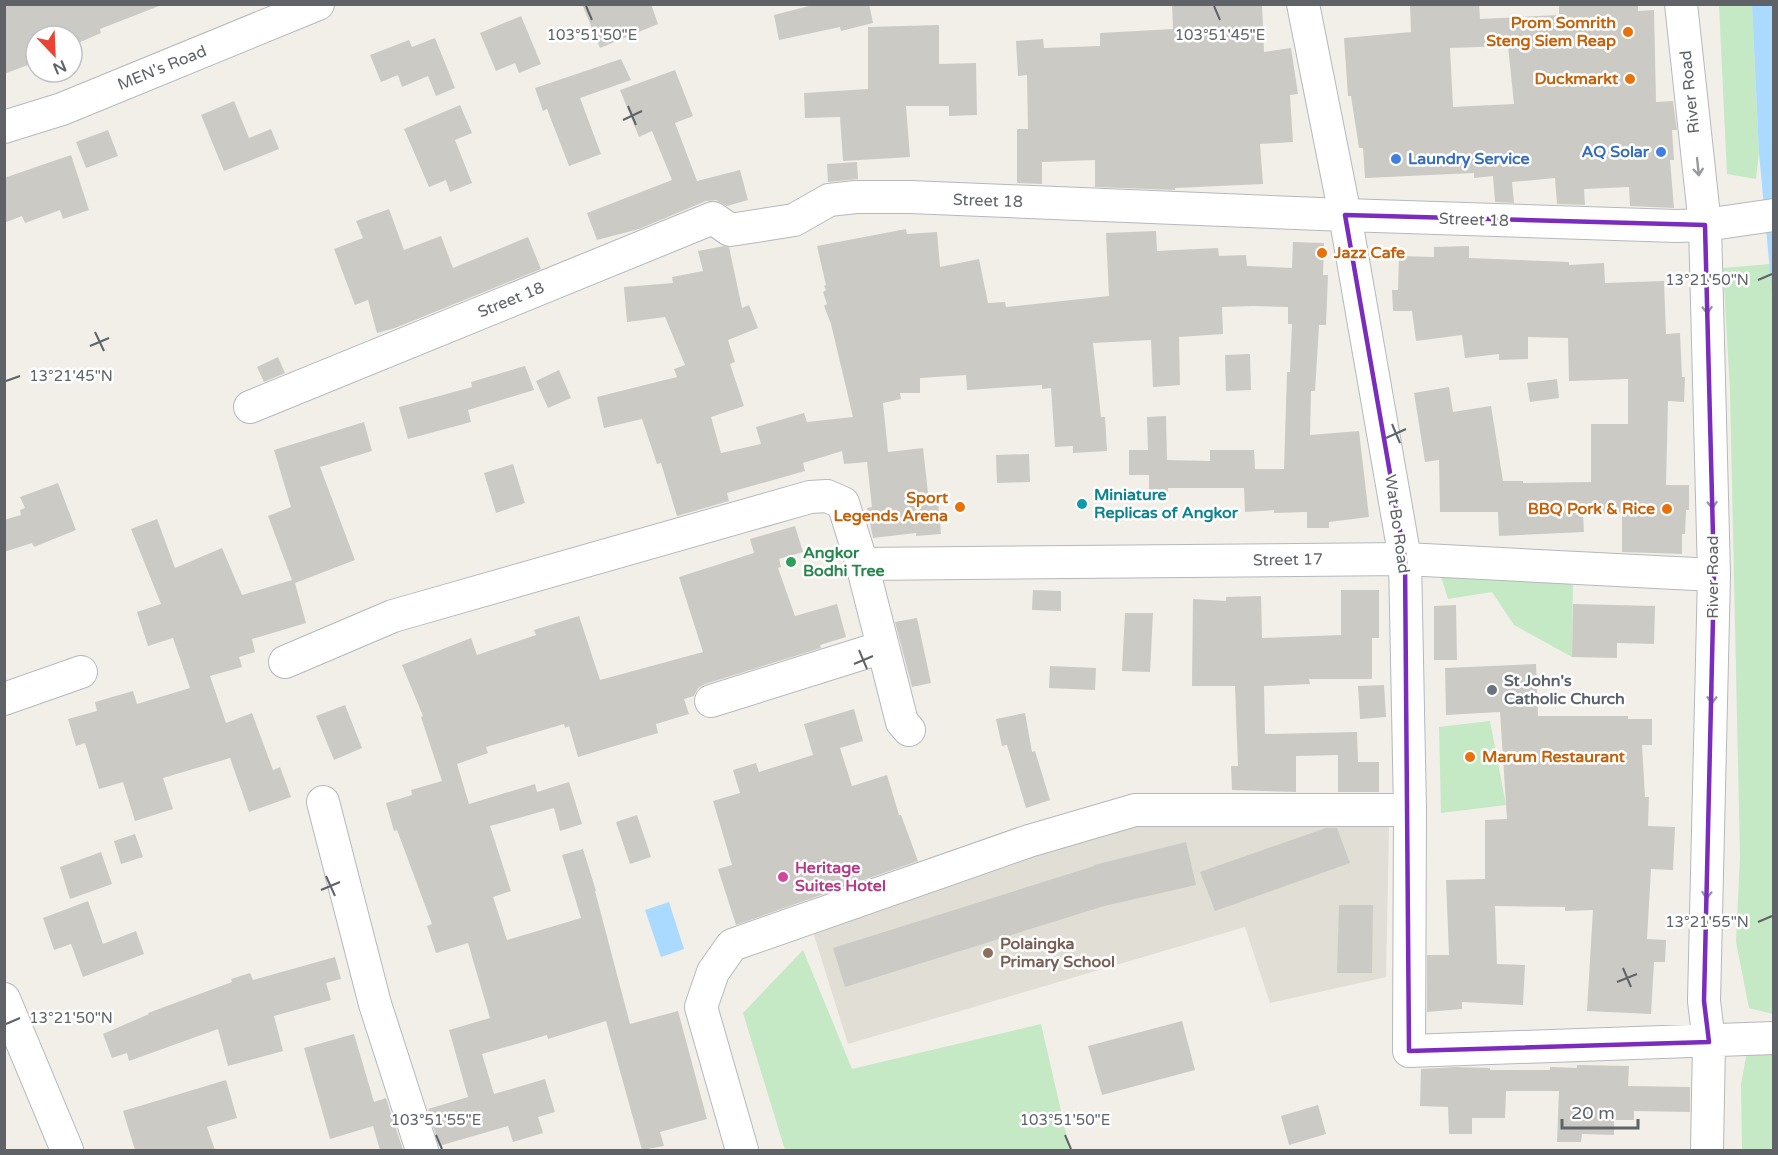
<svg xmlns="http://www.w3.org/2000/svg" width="1778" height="1155" font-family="'Varela Round',sans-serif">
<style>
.education{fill:#e1ded6}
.green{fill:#c5e8c5}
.water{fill:#aadaff}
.building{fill:#cccac5;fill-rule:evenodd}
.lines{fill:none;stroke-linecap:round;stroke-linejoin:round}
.minor-casing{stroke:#b5b8bc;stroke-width:34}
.minor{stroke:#fff;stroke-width:32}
.oneway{stroke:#979a9d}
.marked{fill:none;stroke:#7b2cbf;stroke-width:4.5;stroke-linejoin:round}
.ticks{fill:none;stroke:#5f6368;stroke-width:2}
.food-dot{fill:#e8710a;stroke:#fff;stroke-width:2}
.shop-dot{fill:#3f7fe0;stroke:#fff;stroke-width:2}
.culture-dot{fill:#0f9aa8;stroke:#fff;stroke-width:2}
.leisure-dot{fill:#2e9e5b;stroke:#fff;stroke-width:2}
.worship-dot{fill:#6b7280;stroke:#fff;stroke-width:2}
.hotel-dot{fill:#d1479c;stroke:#fff;stroke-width:2}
.education-dot{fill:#8d6e63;stroke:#fff;stroke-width:2}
.labels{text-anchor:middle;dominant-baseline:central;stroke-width:5;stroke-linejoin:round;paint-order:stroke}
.food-label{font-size:16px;font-weight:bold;fill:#c56008;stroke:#fff;text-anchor:end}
.street-label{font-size:16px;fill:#5f6368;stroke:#fff}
.shop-label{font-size:16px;font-weight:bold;fill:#366cbe;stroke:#fff;text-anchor:end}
.culture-label{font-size:16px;font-weight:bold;fill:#0d838f;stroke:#fff;text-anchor:start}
.leisure-label{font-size:16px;font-weight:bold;fill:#27864d;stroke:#fff;text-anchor:start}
.worship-label{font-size:16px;font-weight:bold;fill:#5b616d;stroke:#fff;text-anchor:start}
.hotel-label{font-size:16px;font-weight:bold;fill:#b23c85;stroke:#fff;text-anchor:start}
.education-label{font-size:16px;font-weight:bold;fill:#785e54;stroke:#fff;text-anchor:start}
.ticks-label{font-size:15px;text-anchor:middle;fill:#5f6368;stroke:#fff;stroke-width:5;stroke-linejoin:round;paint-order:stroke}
</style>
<rect width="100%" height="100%" fill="#f1efe8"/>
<path class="education" d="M1380,819L1389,828L1386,977L1270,1003L1245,927L848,1044L812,929L1132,820Z"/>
<path class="green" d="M1719,5H1752L1759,153L1756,179L1727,174Z
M1770,264L1774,304L1773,1014L1749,1008L1736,942L1740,857L1730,391L1723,268Z
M1440,573L1573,577L1572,657L1514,625L1492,592L1448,599Z
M1490,721L1506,805L1441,813L1439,727Z
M803,950L852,1069L1041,1024L1070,1150H785L743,1013Z
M1748,1046L1774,1047L1772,1150H1742L1741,1084Z"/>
<path class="water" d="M1752,5H1773V304L1759,153Z
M669,902L684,949L661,957L645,910Z"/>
<path class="building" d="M4,4H159V6L100,29L101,33L78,43L75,36H36V62L4,74Z
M582,4H651L658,24L600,48Z
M817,4H869L873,23L841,31L840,27L779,40L774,15Z
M1172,4H1262L1264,52L1291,48L1298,94L1290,95L1293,142L1260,144L1263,184L1175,188V190L1095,187V160L1042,162V184L1017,183V129H1028L1027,75L1018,76L1016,41L1043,39L1044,48L1100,46V33L1173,29Z
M1410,4H1479L1480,19L1559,15V4H1638V11L1654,10L1656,102L1673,101L1677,130H1672L1674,160H1670L1674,208L1630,206L1629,187L1584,189L1585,205L1557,204L1555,178L1512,182L1514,203L1495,202L1493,176L1474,178V173L1365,178L1363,148H1359L1351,96H1348L1344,38L1411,32ZM1508,46L1514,104L1453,107L1450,48Z
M521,16L541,64L519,73L515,63L496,71L480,33Z
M939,25V64L976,63L977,115L949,116V106H906L910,157L843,161L840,117L805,118L804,93L868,89V27Z
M435,38L455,88L436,96L428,76L402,87L398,75L381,82L370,55L409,40L412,47Z
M621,59L631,80L580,98L601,154L569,166L547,109L543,111L535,88Z
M675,70L693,116L675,123L697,181L740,170L748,200L727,206L716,200L706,201L639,229L597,240L587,213L672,180L652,131L639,137L620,90Z
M234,101L249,138L271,129L279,149L224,171L201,115Z
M460,105L472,133L455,140L472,183L450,192L446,180L429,187L404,129Z
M108,130L118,156L86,168L76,142Z
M71,155L89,210L63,219L60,210L25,223L22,216L4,223V178Z
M857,162L858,179L828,182L827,164Z
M389,209L404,250L441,236L453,268L528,237L541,269L395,328L377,333L368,300L355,305L334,249L363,238L356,221Z
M906,229L907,234L937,232L940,267L979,259L988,303L1005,302L1006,307L1109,296L1106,233L1156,231L1157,251L1218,248L1219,256L1246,255L1247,266L1292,268L1293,242L1324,243L1323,275H1328L1326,325H1319L1315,391H1311L1310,435L1359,431L1369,517L1329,522V528H1307V512L1274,513V510L1245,512L1244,488H1168V492H1149V475H1129V450H1148L1147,417L1166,416L1167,460L1210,461V450H1254L1255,469H1284L1287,372H1290L1292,324H1288V307L1253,306L1222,307L1223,334L1179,337L1180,385L1153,387L1151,340L1093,343L1101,417H1105L1107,451L1073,453V446L1055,447L1051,388L1042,389V385L967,390L966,375L920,378V393H900L901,399L883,403L888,452L923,448L929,502H938L941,534L916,536V533L873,538L867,508L872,507L867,462L844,464L842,451L803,463L805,471L727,493L729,501L677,516L661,463L657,464L642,419L604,428L597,397L677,377L674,369L685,365L665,317L627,322L624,287L673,283L672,277L703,271L698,251L724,246L729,247L742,308L749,305L758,328L728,340L735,362L730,364L744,406L711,417L721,453L761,444L756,427L804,413L807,422L853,417L831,324L824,306L827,304L823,292L826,290L824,286L826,285L817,246Z
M1469,246V258L1569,262V265L1604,263L1605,283L1664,281L1666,334L1680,333L1682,377H1685L1684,402L1668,401L1666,485H1689V510H1686L1685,534H1682V554L1622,552V513L1583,514L1584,532L1499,536L1498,512H1440L1439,460L1425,462L1414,393L1449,387L1453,412L1491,406L1503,481H1523V483L1591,482V424H1628V379L1569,381L1568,338L1528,337V359L1499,360V354L1465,358L1462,335L1416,341L1412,311H1393L1392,290H1398L1399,256L1434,257V247Z
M1250,354L1251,390L1226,391L1225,355Z
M278,357L285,373L264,382L257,367Z
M525,366L534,390L468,410L471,422L408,439L399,407L472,387L471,382Z
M559,370L571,398L548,408L536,381Z
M1557,379L1559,398L1530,402L1527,383Z
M364,422L372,451L320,467L355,560L295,583L306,623L252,639L255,652L239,657L242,667L210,676L226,723L252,713L273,770L280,767L291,797L249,812L230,758L163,778L173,809L135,821L123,782L99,789L85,743L76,746L68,719L97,711L95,702L133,691L137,704L190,688L173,638L148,646L137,612L161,604L131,529L157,519L175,568L222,548L242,595L292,580L268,516L291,507L274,450Z
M1029,454L1030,482L997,483L996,455Z
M513,464L525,503L496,513L484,473Z
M58,483L76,530L34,547L32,543L4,552V520L21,515L20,510L25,508L20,497Z
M795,526L803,552L779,559L781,567L778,568L795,616L837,604L846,637L820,645L821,648L705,684L698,688L694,696L684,699L689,714L656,724L658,733L578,757L569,726L565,728L564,724L486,747L488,753L457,764L469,804L535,784L537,792L569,782L582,824L560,831L554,808L490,826L511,891L493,897L507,940L581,918L562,855L583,849L596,891H595L630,1024L678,1011L707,1119L660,1132L664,1146L642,1150L606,1021L548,1039L547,1035L482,1054L494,1094L545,1079L555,1112L538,1117L543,1133L513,1142L508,1126L439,1146L428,1109L468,1097L449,1030L490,1018L468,943L436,953L427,926L432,924L397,830L394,831L386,803L412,795L411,790L442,781L421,717L423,716L402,665L471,638L477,655L536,635L534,630L579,616L600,680L703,652L679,577L754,553L750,539Z
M1033,590L1061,591V611L1032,610Z
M1341,590H1379V638H1372V679H1309L1310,684L1264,686L1265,734L1357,732L1358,762H1379V792H1338V755L1296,756V792L1232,790L1231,766H1238L1235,686H1192L1193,599L1226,601V597L1261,596L1262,638L1341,635Z
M1573,604L1655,606L1654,644L1617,643V658L1572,657Z
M1456,605L1457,660H1434V606Z
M1125,613H1153L1150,672L1122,671Z
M917,618L931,683L912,687L895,622Z
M1536,664L1538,716H1628V719H1652V745H1642L1645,797H1649L1648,826L1675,827L1673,870L1651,869L1647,939L1666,940L1665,962H1654L1651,1014L1587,1011L1593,910L1565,911V907L1495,906L1497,964L1525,965L1523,1005L1462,1002V1009L1427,1012V955H1449L1446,880L1485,879V820L1507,819L1500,712L1446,715L1445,668Z
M1050,666L1096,668L1095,690L1049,688Z
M1384,685L1386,717L1360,719L1358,686Z
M345,705L362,748L334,760L316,716Z
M854,709L863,741L840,748L852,786L887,775L899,815H901L918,861L736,925L718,869L732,865L713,801L740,793L733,770L756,763L759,772L813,755L804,724Z
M1025,713L1032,752L1035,751L1050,800L1026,808L1007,745L1002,746L996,719Z
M637,815L651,857L630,864L616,822Z
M1326,828H1337L1350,863L1215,911L1200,872Z
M135,834L143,857L121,864L114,841Z
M1186,842L1196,885L1104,906L845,987L833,948L1094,866V865Z
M101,852L112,884L70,899L60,867Z
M88,901L103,944L136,931L144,954L83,977L71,944L54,950L43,918Z
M1339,905H1373L1372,973H1337Z
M335,957L341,979L326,983L331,1000L274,1016L283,1051L228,1066L218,1029L129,1061L127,1053L112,1058L103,1034L149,1014L148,1013L232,982L231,979L250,973L253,980Z
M1182,1021L1195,1070L1102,1095L1088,1046Z
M354,1034L374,1102L386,1098L403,1150H380L373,1126L330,1139L304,1048Z
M1577,1065L1629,1066L1628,1086L1690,1087V1112L1634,1111V1120H1614V1135L1582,1134L1581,1142H1557L1559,1091H1506L1505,1118H1472V1134H1449L1448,1107L1420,1106L1421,1069L1456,1067L1490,1068V1070H1550V1067L1577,1068Z
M226,1080L237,1118L207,1127L215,1150H135L123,1111Z
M1318,1105L1326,1134L1289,1145L1281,1116Z"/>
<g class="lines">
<defs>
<path id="minor" d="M1303,4L1345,215L1405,559L1410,810L1409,1051L1774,1038
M1681,4L1705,225L1714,575L1704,1001L1709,1042L1707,1150
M4,127L62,109L318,4
M250,407L713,218L730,230L794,220L829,200L856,197H910L1345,215L1676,226L1705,225L1774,215
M862,564L1405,559L1714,575
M285,662L393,616L810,497L827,496L843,503L862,564L902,722L909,730
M4,699L81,672
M711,701L883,647
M323,802L375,1004L422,1150
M4,999L67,1150
M742,1150L701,1007L713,972L732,945L1029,841L1135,810H1410"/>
</defs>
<use href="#minor" class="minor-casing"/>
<use href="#minor" class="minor"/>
</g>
<defs><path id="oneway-shaft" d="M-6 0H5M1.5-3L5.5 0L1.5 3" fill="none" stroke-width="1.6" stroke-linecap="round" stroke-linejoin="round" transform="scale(1.5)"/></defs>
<g class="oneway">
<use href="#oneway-shaft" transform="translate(1698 167) rotate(84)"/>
<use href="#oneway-shaft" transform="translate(1707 305) rotate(88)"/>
<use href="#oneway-shaft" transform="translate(1712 500) rotate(88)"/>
<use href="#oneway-shaft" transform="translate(1712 695) rotate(91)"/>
<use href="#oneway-shaft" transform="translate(1707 890) rotate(92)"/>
</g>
<path class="marked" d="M1345,215L1705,225L1714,575L1704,1001L1709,1042L1409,1051L1405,559Z"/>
<path class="ticks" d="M586,6L592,20M1214,6L1220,20M628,106L636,125M623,120L642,111M1758,280L1772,274M95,332L104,351M90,346L109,338M6,381L20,376M1392,424L1400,443M1386,438L1406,429M859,650L867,669M854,664L873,656M326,876L335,896M321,890L340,882M1758,922L1772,916M1623,968L1631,987M1617,982L1637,974M6,1024L20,1018M436,1135L442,1149M1065,1135L1071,1149"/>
<g class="food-dot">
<circle cx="1628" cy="32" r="6"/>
<circle cx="1630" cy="79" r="6"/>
<circle cx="1322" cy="253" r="6"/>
<circle cx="960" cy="507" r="6"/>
<circle cx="1667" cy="509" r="6"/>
<circle cx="1470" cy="757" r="6"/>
</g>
<g class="shop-dot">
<circle cx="1661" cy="152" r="6"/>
<circle cx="1396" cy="159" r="6"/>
</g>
<circle class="culture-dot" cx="1082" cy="504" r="6"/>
<circle class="leisure-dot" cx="791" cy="562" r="6"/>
<circle class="worship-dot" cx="1492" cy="690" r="6"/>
<circle class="hotel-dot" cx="783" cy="877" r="6"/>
<circle class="education-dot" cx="988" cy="953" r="6"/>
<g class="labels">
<g class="food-label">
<text x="1616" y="23">Prom Somrith<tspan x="1616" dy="18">Steng Siem Reap</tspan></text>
<text x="1618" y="79">Duckmarkt</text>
<text x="1334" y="253" text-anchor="start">Jazz Cafe</text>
<text x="948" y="498">Sport<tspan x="948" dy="18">Legends Arena</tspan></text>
<text x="1655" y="509">BBQ Pork &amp; Rice</text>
<text x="1482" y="757" text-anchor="start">Marum Restaurant</text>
</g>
<g class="street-label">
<text transform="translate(162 68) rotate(-22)">MEN's Road</text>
<text transform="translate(1690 92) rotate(-96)">River Road</text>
<text transform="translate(988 201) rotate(2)">Street 18</text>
<text transform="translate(1474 220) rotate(2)">Street 18</text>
<text transform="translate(511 300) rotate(-22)">Street 18</text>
<text transform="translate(1397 524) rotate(82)">Wat Bo Road</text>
<text transform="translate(1288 560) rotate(-1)">Street 17</text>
<text transform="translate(1713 577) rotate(-90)">River Road</text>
</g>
<g class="shop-label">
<text x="1649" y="152">AQ Solar</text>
<text x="1408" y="159" text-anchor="start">Laundry Service</text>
</g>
<g class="culture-label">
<text x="1094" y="495">Miniature<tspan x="1094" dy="18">Replicas of Angkor</tspan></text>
</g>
<g class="leisure-label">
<text x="803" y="553">Angkor<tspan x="803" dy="18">Bodhi Tree</tspan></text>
</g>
<g class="worship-label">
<text x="1504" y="681">St John's<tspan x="1504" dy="18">Catholic Church</tspan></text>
</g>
<g class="hotel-label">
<text x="795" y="868">Heritage<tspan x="795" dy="18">Suites Hotel</tspan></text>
</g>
<g class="education-label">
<text x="1000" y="944">Polaingka<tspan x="1000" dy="18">Primary School</tspan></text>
</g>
</g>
<g class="ticks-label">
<text x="592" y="40">103°51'50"E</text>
<text x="1220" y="40">103°51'45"E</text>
<text x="1707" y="285">13°21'50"N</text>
<text x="71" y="381">13°21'45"N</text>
<text x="1707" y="927">13°21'55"N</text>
<text x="71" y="1023">13°21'50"N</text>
<text x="436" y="1125">103°51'55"E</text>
<text x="1065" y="1125">103°51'50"E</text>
</g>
<rect width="1778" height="1155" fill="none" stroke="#5f6368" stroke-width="12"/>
<g transform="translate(54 54) rotate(157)"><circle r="28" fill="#ffffff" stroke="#bfc1c3" stroke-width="1.5"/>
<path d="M0-4.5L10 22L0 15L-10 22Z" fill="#ea4335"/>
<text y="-9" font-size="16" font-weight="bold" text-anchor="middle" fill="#5f6368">N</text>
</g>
<path d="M1562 1119v9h76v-9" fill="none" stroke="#5f6368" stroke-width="3"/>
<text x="1571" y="1119" font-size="18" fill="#5f6368" stroke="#ffffff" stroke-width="4.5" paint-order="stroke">20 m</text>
</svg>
